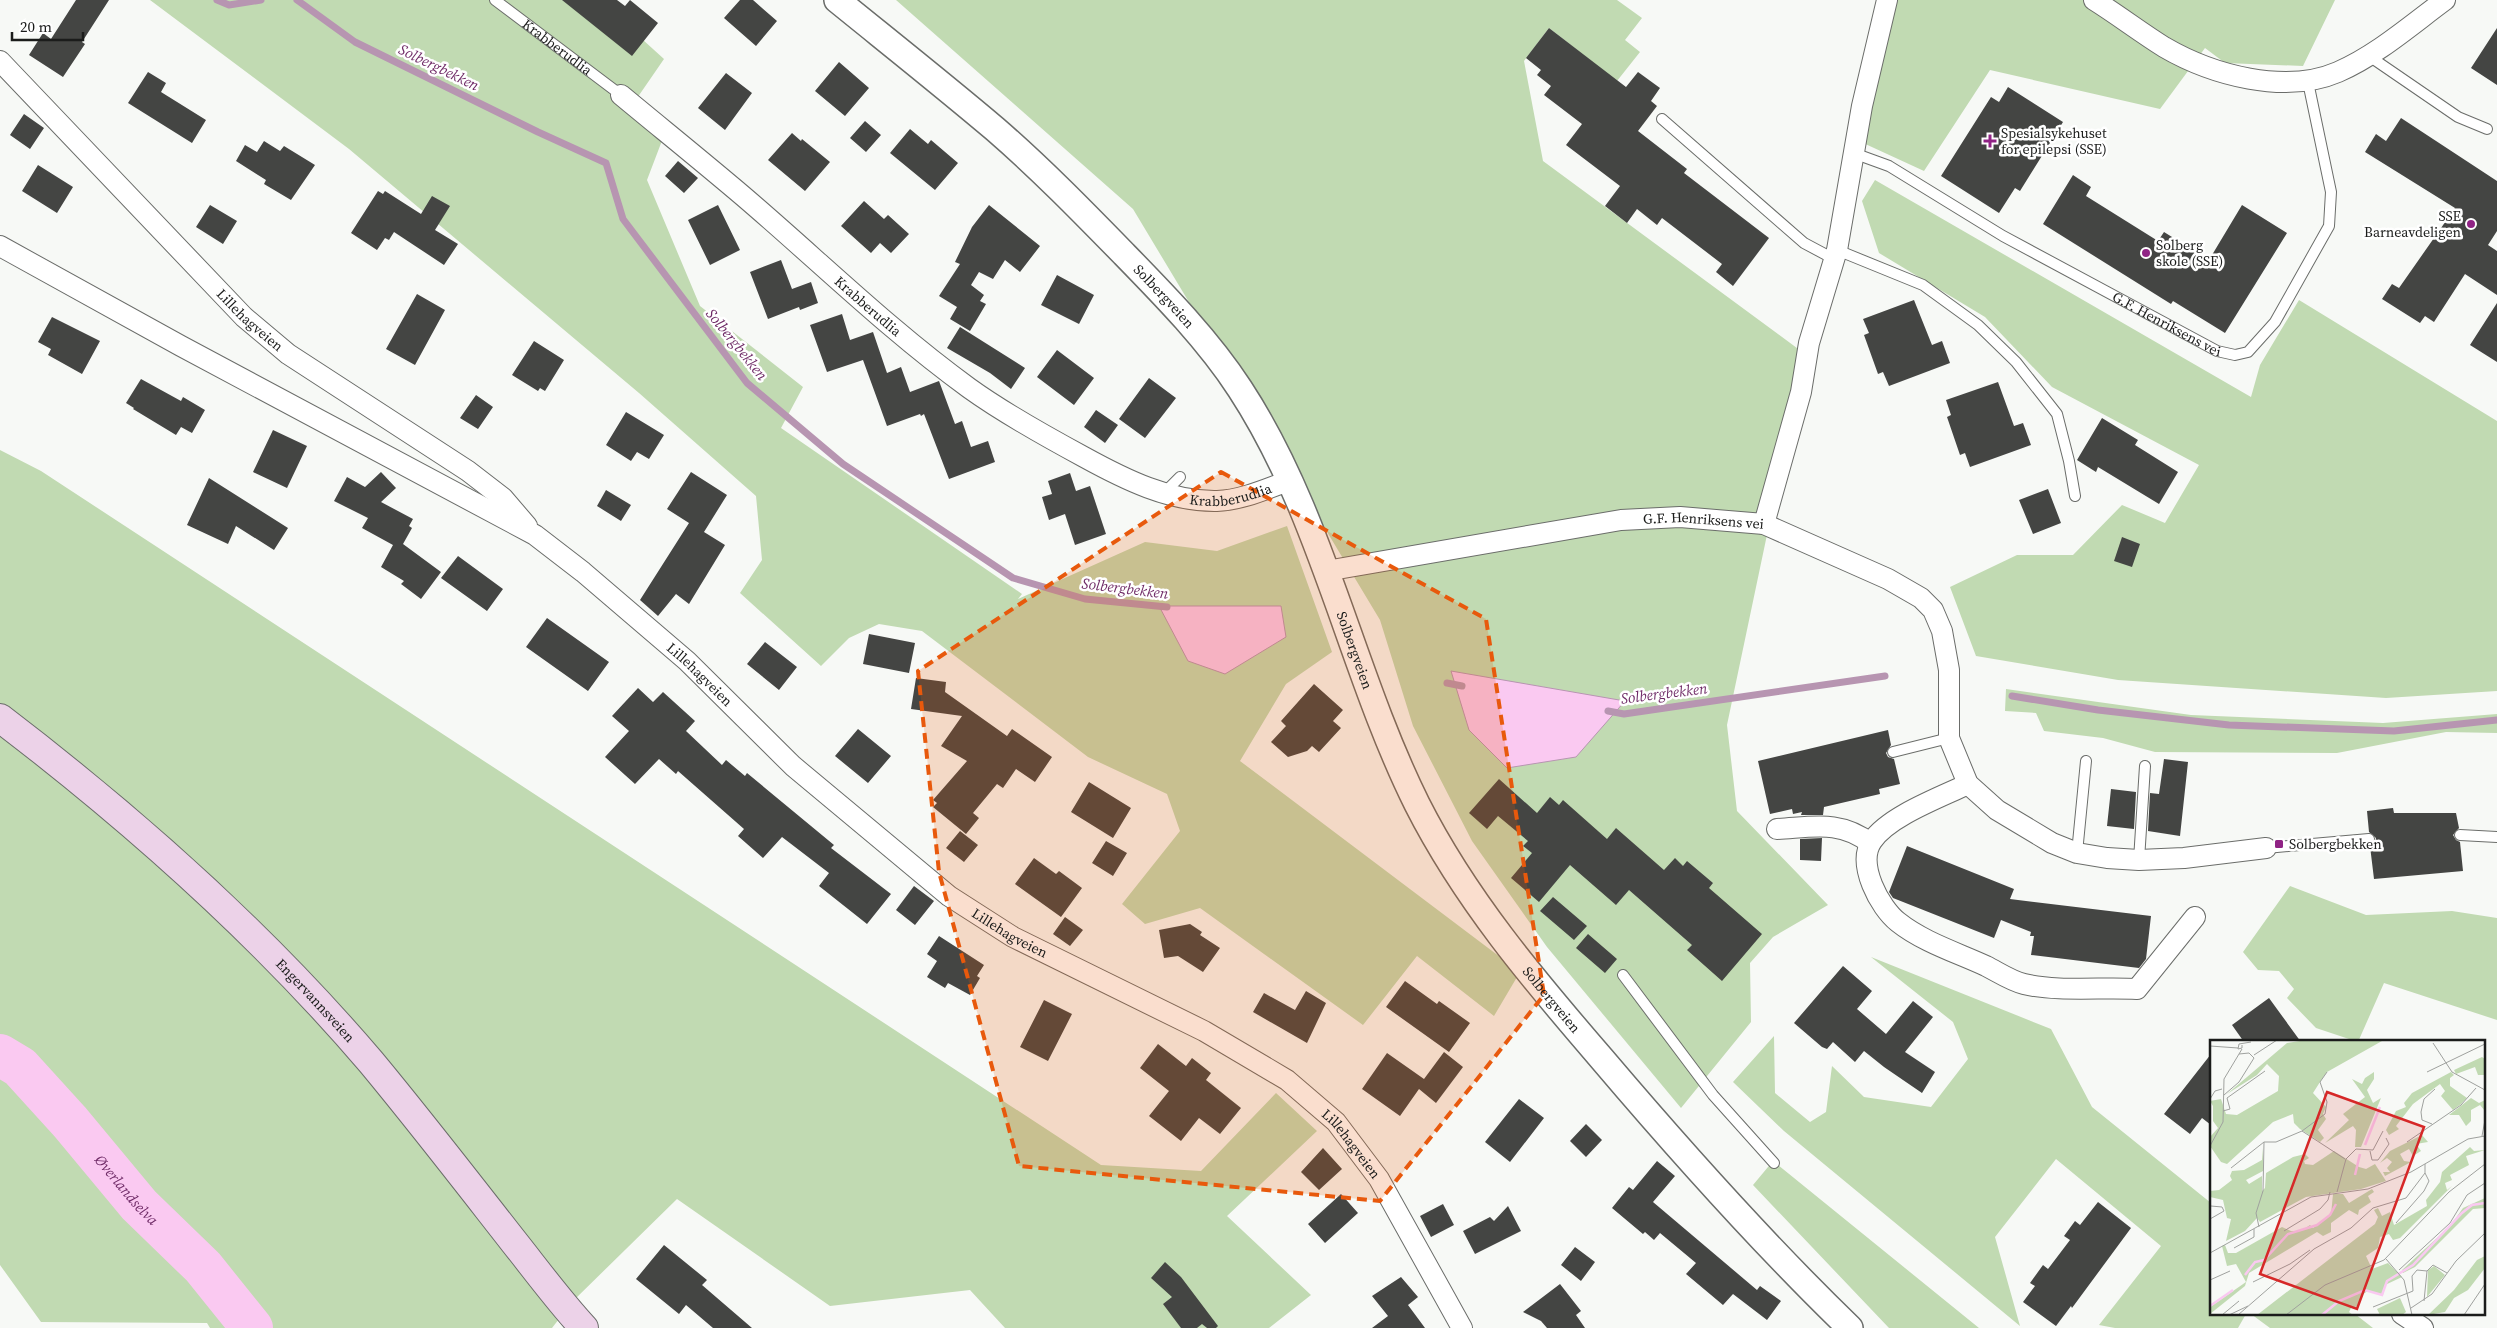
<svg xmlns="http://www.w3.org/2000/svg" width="2497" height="1328" font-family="'Source Serif 4',serif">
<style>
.green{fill:#c1dab2}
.water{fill:#fac9f1;stroke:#b795b1}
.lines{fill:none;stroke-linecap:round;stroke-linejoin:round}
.stream{stroke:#b795b1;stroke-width:7}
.river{stroke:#fac9f1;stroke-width:42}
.building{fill:#444543}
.service-casing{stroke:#6b6d6a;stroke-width:12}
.minor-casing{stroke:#6b6d6a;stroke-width:22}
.tertiary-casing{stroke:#6b6d6a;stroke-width:28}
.secondary-casing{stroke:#6b6d6a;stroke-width:30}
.service{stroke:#fff;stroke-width:10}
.minor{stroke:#fff;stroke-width:20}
.tertiary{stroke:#fff;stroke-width:25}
.secondary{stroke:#ecd2e8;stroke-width:28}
.marked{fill:#e8590c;fill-opacity:0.2;stroke:#e8590c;stroke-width:4;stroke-dasharray:10 6;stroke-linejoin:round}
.poi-dot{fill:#902385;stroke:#fff;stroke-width:2}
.labels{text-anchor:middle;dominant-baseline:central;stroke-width:5;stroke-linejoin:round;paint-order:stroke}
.street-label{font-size:14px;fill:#1b1c1b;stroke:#fff}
.poi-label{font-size:14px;fill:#1b1c1b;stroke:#fff;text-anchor:start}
.water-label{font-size:15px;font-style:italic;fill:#6f2b67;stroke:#fff}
.inset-river{fill:none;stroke:#fac9f1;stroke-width:2.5}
.inset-road{fill:none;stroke:#9fa19e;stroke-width:1}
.view{fill:#d62828;fill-opacity:0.15;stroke:#d62828;stroke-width:2.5}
.inset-edge{fill:none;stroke:#1b1c1b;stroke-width:2.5}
</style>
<rect width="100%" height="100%" fill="#f7f9f6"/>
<path class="green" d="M150,0H599L664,59L633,104L663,138L647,180L700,306L803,387L781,428L1022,594L1018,599L1145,542L1217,551L1287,526L1332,652L1286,684L1240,761L1520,972L1494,1016L1417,956L1363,1025L1200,908L1145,924L1122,904L1180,831L1167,794L1088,757L922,631L879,624L849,638L821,666L740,593L762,560L756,496L639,393L349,149Z
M896,0H1617L1642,18L1625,40L1640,52L1617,81L1549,28L1524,61L1543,161L1805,354L1727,725L1737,811L1828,905L1773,937L1750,963L1751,1022L1681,1108L1547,947L1472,841L1413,726L1380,620L1133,209Z
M1891,0H2335L2303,66L2225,63L2205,48L2160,109L1990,70L1924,171L1861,142Z
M1875,180L2251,397L2260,365L2299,300L2497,421V691L2386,698L2118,680L1976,656L1950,587L2017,555H2073L2122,505L2165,523L2199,465L2052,387L1985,317L1879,253L1862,201Z
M0,450L41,471L1101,1165L1201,1171L1276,1093L1317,1131L1227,1216L1311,1295L1269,1328H1005L970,1290L830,1306L677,1199L573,1301L552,1328H210L207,1323L41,1322L0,1265Z
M2006,689L2191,715L2383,723L2497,714V733L2446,732L2337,753L2155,752L2103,738L2044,731L2036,713L2005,711Z
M2290,886L2366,915L2452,911L2497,918V1020L2384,983L2358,1042L2316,1028L2287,998L2294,989L2279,971L2258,970L2243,952Z
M1871,957L2051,1029L2092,1107L2211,1203V1314H2246L2238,1328H2115L2099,1325L2161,1246L2056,1159L1995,1237L2020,1326L1784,1131L1733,1082L1774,1036L1775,1093L1810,1122L1826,1112L1832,1066L1864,1097L1931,1107L1968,1059L1953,1022Z
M1773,1161L1979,1328H1889L1753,1185Z
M2251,1314H2355L2373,1328H2270Z"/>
<path class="water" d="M1159,606H1281L1286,637L1225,674L1188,661Z
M1451,671L1625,701L1576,757L1507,768L1469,730Z"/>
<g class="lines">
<path class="stream" d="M217,0L229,5L261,0
M297,0L355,42L538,132L606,163L623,219L747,383L843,464L1013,578L1085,599L1167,607
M1447,683L1462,686
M2012,696L2098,710L2229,725L2394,731L2497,720
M1608,711L1624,714L1885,676"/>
<path class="river" id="s1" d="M0,1055L20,1067L70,1122L139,1205L203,1267L252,1328"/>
</g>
<path class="building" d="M76,0H109L82,42L85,44L63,77L29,55L43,33L51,39Z
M562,0H617L625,6L630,0L658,23L632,56Z
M740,0H753L777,21L756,46L724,18Z
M1549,28L1626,87L1638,72L1660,88L1651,101L1657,106L1638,131L1687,169L1684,173L1769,238L1733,286L1716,272L1722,264L1662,218L1657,225L1637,209L1627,223L1605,206L1620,186L1566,145L1582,124L1544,95L1551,86L1537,75L1541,70L1526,58Z
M2497,28V85L2471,68Z
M839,62L869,88L845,116L815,91Z
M148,72L166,83L161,92L206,120L192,143L128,103Z
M726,73L752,93L725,130L698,108Z
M2008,87L2063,122L2020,191L2015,188L1999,213L1941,176L1991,97L1999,102Z
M24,114L44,128L30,149L10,135Z
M2401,118L2497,181V231L2488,245L2497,251V295L2465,274L2434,322L2425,316L2420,323L2382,299L2392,284L2399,288L2455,208L2365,152L2376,134L2386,141Z
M865,121L881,135L866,152L850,138Z
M910,129L928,144L931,140L958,163L935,190L890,153Z
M792,133L801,141L802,139L830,162L805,191L768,160Z
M264,141L280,151L284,146L315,165L291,200L264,184L266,180L236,161L245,145L257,152Z
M678,161L698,178L684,193L665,176Z
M38,165L73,187L57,213L22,191Z
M2073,175L2091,187L2086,196L2158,241L2164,232L2209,260L2242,205L2287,233L2225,333L2173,301L2171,304L2043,224Z
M378,191L383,194L385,191L421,214L432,196L450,206L435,230L458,244L444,265L394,232L389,240L385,238L377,250L351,233Z
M864,201L884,219L888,215L909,234L891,253L880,243L871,253L841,226Z
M210,205L237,221L223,244L196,227Z
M718,205L740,250L710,265L688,220Z
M989,205L1040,246L1020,272L1005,260L993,279L979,272L971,285L984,295L980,301L986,304L970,331L950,319L957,307L939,296L960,264L955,262L972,227Z
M781,260L792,289L811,282L818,303L800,310L799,307L768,319L750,272Z
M1057,275L1094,295L1079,324L1041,305Z
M417,294L445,310L415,365L386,349Z
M1914,300L1932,345L1942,341L1950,363L1889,386L1883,372L1878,374L1864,335L1869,333L1863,319Z
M2497,303V362L2470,345Z
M842,314L850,340L873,332L887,373L901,367L910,392L939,381L955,424L962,421L971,447L988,441L995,462L949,479L924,414L921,416L920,414L887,426L863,360L827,372L810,325Z
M52,317L100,341L82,374L48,355L51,349L38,342Z
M960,327L1025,368L1011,389L990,373L947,348Z
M534,341L564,360L545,391L540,388L538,391L512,375Z
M1057,350L1094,378L1074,405L1037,377Z
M1149,378L1176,398L1145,438L1119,419Z
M141,379L181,401L183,397L205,410L192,433L181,427L176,435L133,409L134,408L126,403Z
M1998,382L2014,426L2023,423L2031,445L1970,467L1965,453L1960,455L1947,417L1951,415L1946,400Z
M476,395L493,407L478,429L460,418Z
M1096,410L1118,425L1105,443L1084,427Z
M626,412L664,435L649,459L637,452L631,461L606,445Z
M2102,418L2138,440L2135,445L2178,472L2159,504L2098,467L2096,472L2077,460Z
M273,430L307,446L287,488L253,472Z
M381,472L396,488L381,502L413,519L409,526L412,528L403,544L441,572L421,599L401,584L404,581L381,567L393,545L362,528L368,518L334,501L347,477L365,487Z
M691,472L727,495L704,532L725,545L689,604L676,594L658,616L640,600L689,523L667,509Z
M1070,473L1076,491L1090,486L1106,534L1075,545L1065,514L1049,520L1042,497L1052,494L1048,481Z
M209,478L288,528L274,550L236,526L228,544L187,525Z
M2048,489L2061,523L2033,534L2019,500Z
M606,490L631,505L621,521L597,506Z
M2122,537L2140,544L2132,567L2114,561Z
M458,556L503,589L487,611L441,578Z
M547,618L609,662L588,691L526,647Z
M869,634L915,643L909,673L863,664Z
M765,642L797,667L779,690L747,664Z
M916,678L946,682L945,692L1007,736L1012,729L1052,757L1035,782L1016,769L1003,788L997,784L973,813L979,818L966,834L933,807L937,803L933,800L967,761L941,746L962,716L911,709Z
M1314,684L1343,710L1333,721L1341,728L1319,752L1312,746L1307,751L1288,757L1271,742L1286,726L1281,721Z
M638,688L653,702L663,692L695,721L686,731L722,765L726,760L745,776L747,773L834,845L831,848L891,894L867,924L819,886L829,873L782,837L763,858L738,836L744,829L678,771L676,774L659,759L635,784L605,757L629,731L612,716Z
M858,729L891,756L868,783L835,756Z
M1888,730L1891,745L1886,753L1888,757L1894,759L1900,784L1879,789L1880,794L1824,807L1823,815H1801L1802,812L1793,814L1792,809L1770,814L1758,761Z
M2164,759L2188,762L2180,836L2148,831L2150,793L2159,794Z
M1499,779L1537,813L1550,797L1559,805L1563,800L1607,839L1616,828L1664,870L1675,858L1683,866L1687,861L1713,883L1709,888L1762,934L1722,981L1687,950L1692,945L1629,890L1616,905L1570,865L1539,902L1511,878L1532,853L1523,846L1528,841L1498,816L1487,829L1469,813Z
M1089,782L1131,808L1113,838L1071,812Z
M2111,789L2136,792L2134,829L2107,826Z
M2393,808L2394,813H2456L2459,828L2453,835L2456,840L2460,842L2463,871L2374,879L2370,846L2375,842L2376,838L2369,832L2367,811Z
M960,831L978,845L964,862L946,848Z
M1822,838L1821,861L1800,860V839Z
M1106,841L1127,853L1113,876L1092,863Z
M1907,846L2014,889L2010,899L2151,916L2146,959L2139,968L2031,955L2034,936H2030L2031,932L2001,920L1994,938L1893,898L1889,892Z
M1034,858L1056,874L1059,871L1082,888L1061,917L1015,884Z
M914,886L934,901L915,925L896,910Z
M1553,897L1587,926L1574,940L1540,911Z
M1065,917L1083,930L1070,946L1053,934Z
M1190,924L1202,932L1200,935L1220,948L1203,972L1178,956L1164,958L1159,930Z
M1588,934L1617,959L1605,973L1576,948Z
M939,936L984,965L977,976L980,978L970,995L948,983L945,988L927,977L937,961L927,954Z
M1843,966L1872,991L1857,1009L1886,1034L1913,1001L1933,1017L1905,1052L1935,1072L1922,1093L1884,1067L1864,1051L1855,1062L1833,1042L1827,1049L1822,1047L1794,1023Z
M1405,981L1437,1004L1439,1001L1470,1023L1449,1052L1386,1007Z
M1306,991L1326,1003L1307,1043L1253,1012L1264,993L1295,1010Z
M2269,998L2301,1042H2244L2232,1025Z
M1044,1000L1072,1014L1048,1061L1020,1047Z
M1158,1044L1186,1066L1192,1058L1211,1073L1206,1080L1241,1108L1220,1134L1199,1118L1181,1141L1149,1116L1169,1091L1140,1068Z
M1444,1052L1463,1067L1436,1103L1419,1089L1400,1116L1362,1089L1387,1053L1424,1079Z
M2211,1054V1125L2202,1118L2190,1134L2164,1114Z
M1519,1099L1544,1118L1510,1162L1485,1142Z
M1586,1124L1602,1140L1586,1157L1570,1141Z
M1323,1148L1342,1169L1319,1190L1301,1172Z
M1657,1161L1675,1176L1653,1202L1757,1290L1760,1286L1781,1301L1767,1320L1733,1294L1723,1305L1686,1274L1696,1263L1660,1233L1654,1240L1645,1232L1643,1234L1612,1208L1629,1187L1633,1190Z
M1341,1194L1358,1213L1325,1243L1308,1224Z
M2098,1202L2131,1228L2072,1308L2071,1306L2056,1326L2023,1302L2035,1286L2030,1283L2043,1265L2048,1269L2070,1240L2064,1236L2075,1221L2080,1225Z
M1443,1204L1454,1225L1431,1237L1420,1216Z
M1508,1206L1521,1231L1475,1254L1463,1231L1490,1217L1494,1221Z
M664,1245L707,1280L702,1285L752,1328H713L686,1305L679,1314L636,1279Z
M1575,1247L1595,1262L1581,1281L1561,1265Z
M1165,1262L1181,1277L1218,1326L1216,1328H1207L1202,1324L1197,1328H1181L1163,1304L1172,1297L1151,1278Z
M1401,1277L1418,1297L1408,1305L1425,1328H1372L1388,1316L1372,1296Z
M1560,1284L1581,1311L1576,1315L1585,1328H1547L1541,1321L1523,1312Z"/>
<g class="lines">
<defs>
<g id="service">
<path id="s2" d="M495,0L621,95"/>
<path d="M2369,56L2458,117L2487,129"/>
<path d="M1662,119L1804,243L1834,259"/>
<path id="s3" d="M1856,154L1889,166L2003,236L2217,351L2235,355L2248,352L2275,322L2329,226L2331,192L2308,82"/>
<path d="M1837,250L1923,285L1978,325L2016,362L2057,414L2069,461L2075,496"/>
<path d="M1164,493L1180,477"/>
<path d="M1893,752L1949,738"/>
<path d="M2460,835L2497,837"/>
<path d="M2266,848L2369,839"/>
<path d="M2077,853L2086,761"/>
<path d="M2139,860L2145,766"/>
<path d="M1623,975L1713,1095L1774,1163"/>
</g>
<g id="minor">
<path d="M2094,0C2118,15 2140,32 2164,47C2212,75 2285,95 2338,72C2377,55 2411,25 2445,0"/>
<path id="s4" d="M0,61L244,317L288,354L468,471L503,498L527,526"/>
<path id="s5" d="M621,95C662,129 703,162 743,196C818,260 889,330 969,388C1005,414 1045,436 1084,457C1124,479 1170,502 1217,501C1243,500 1268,488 1291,480"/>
<path id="s6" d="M0,246L181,346L535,535L583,572L687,661L793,766L949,896L1013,937L1204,1031L1287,1080L1336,1122L1379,1179L1462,1328"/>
<path d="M1764,524L1801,392L1809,343L1837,250L1862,106L1887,0"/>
<path id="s7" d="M1326,571L1621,520L1680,517L1764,524L1888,579L1921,598L1933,610L1942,631L1949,670V738L1968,784L1997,810L2052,843L2077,853L2107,858L2139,860L2184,858L2266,848"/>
<path d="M1968,784C1941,797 1889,816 1872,841C1856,864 1880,908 1898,922C1923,942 1958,953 1986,966C1998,972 2011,981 2024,984C2056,992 2103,987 2137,989L2195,917"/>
<path d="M1777,829C1814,827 1840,820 1870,843"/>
<path d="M2402,1314L2423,1328"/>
</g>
<g id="tertiary">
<path id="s8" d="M837,0C890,43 943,85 995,129C1040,168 1082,211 1124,254C1165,296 1208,340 1240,389C1323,516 1350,669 1417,804C1465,899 1533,979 1602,1059C1681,1152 1762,1243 1850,1328"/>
</g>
<g id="secondary">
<path id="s9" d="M0,718C135,821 261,933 371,1062C420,1121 467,1182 514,1242C537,1271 559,1301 584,1328"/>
</g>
</defs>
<use href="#service" class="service-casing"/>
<use href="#minor" class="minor-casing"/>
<use href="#tertiary" class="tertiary-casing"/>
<use href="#secondary" class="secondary-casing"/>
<use href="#service" class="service"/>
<use href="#minor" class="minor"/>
<use href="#tertiary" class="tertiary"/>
<use href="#secondary" class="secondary"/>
</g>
<path class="marked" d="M1221,472L1486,619L1544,995L1380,1201L1019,1166L939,872L918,671Z"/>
<g class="poi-dot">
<path d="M1987.5 133.5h5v5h5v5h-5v5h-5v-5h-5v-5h5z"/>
<circle cx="2471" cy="224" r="5"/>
<circle cx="2146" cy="253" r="5"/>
<rect x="2274" y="839" width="10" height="10" rx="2.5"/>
</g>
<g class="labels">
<g class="street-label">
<text stroke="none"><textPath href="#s2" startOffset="78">Krabberudlia</textPath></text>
<text stroke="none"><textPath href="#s8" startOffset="442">Solbergveien</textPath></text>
<text stroke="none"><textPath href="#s5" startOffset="325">Krabberudlia</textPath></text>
<text stroke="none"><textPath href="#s4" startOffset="360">Lillehagveien</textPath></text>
<text stroke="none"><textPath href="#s3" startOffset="355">G.F. Henriksens vei</textPath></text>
<text stroke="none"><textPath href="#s5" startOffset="745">Krabberudlia</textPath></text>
<text stroke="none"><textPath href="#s7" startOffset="382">G.F. Henriksens vei</textPath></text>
<text stroke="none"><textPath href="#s8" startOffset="848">Solbergveien</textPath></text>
<text stroke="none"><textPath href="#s6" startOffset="824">Lillehagveien</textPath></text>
<text stroke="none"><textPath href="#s6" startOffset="1229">Lillehagveien</textPath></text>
<text stroke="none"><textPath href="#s8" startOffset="1252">Solbergveien</textPath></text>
<text stroke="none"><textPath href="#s9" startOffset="424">Engervannsveien</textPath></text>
<text stroke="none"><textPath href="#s6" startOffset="1634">Lillehagveien</textPath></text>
</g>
<g class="poi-label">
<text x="2001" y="133">Spesialsykehuset<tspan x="2001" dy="16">for epilepsi (SSE)</tspan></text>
<text x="2461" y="216" text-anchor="end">SSE<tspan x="2461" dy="16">Barneavdeligen</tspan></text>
<text x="2156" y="245">Solberg<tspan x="2156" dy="16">skole (SSE)</tspan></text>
<text x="2289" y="844">Solbergbekken</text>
</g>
<g class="water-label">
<text transform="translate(439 67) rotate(26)">Solbergbekken</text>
<text transform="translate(737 344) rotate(51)">Solbergbekken</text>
<text transform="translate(1125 588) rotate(7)">Solbergbekken</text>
<text transform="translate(1664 693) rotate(-7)">Solbergbekken</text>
<text stroke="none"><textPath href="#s1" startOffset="186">Øverlandselva</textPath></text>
</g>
</g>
<g transform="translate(2210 1040)">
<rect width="275" height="275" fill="#f7f9f6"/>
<path d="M96,0L179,1H172L117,32L110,42L103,53L116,67L113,74L116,79L108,90L114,98L110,102L90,89L84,83L83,74L63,82L17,124L11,122L0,106V97L8,88L3,81V66L0,61L11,59L16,74L27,75L68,51L69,36L57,24L47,35L17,54L77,3ZM272,17L275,19V35H268L265,27L246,34L244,30ZM164,32V39L157,50L163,63L171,58L151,107H145L146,90L143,86L115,103L139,80L133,74L155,57L142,39L152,44L155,38ZM241,32L244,35L240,38V46L257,58L251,64L243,70L231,56L235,51L230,44L203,64L186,86L189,89L179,95L176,90L186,71L196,67L194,63L202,53ZM261,58L269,63L275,60V71L270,65L261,70V81L256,86L249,75H239ZM212,95L218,102L206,104L211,111L203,116L199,109L190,114L194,121L201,122L175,136L173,132H180L177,128L182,122L177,118L170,123L180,111ZM260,107L264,111L275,110L256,116L259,125L240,135L242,140L235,143L237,150L242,146L190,198L183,200L179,194L170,197L168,208L156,216L162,229L178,223L192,237L175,245L173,255L158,251L153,254L148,266L141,268L139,272L143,275H47L165,184L168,177L164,170L168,168L172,176L180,172L184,185L217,166L216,160L230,142L232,132ZM53,108V131L36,140L39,144L52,136V151L55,148L56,133L83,117L95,114L99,118L94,121L95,124L103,125L124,111L149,127L156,129L165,124L176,141L151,149L96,157L50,182L47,178L35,191L16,201L21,179L17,178L13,160L0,157V151L9,150L22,140L20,136L22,131L34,130L52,120ZM162,149L164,152L158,156L161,162L149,170L148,175L139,170L121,183V192L113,196L107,192L39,233L35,246L0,274V267L36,242L26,224L17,226L12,206L15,205L18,213H26L72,187L81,191H91L100,185L103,188L121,175L123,154H133L139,163ZM275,158V168L263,169L205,227L193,233L192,230L240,186L253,168ZM275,216V228L258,250L244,258L235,272L218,275L244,250L267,220ZM224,226L235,235L217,257L218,230ZM190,258L196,272L192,275H170L167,269Z" fill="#c1dab2"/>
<path class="inset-river" d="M155,105L170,67M145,135L150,114M35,235L45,222L54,220L78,194L107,185L120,175L126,164M0,266L23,250M112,275L129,261L155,250L172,255L177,241L203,225L252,173L262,165L275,163"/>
<path class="inset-road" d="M223,3L242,32L275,50M32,5V8L28,9L29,4L41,2M0,6L28,8M44,15L67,0M217,32L275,4M14,55L29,42L44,18L39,13L29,14M0,59L5,51L12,49M13,71L20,69L17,58L55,31M222,84L212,80L211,72L214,59L225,49M92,91L135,119M272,96L275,80M54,102H66L92,91L115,74L117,62L110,42L117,32M197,102L251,65L266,48M0,106L13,82L14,39L32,9M160,111L162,120H168L179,104L176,98M21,128L54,102L53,151L46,173L49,187M127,152L136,119L146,109L163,110L173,91M0,179L14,171L12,167L1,166M186,183L214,151L219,141L215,133M74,191L110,169L118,160L120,152M24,208L44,197V189M0,213L101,157L158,149L201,132L258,99L275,96M176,219L194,240L202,275M189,230L240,183L257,155L275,143M0,240L20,231M43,242L80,224L100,210M214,261L217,231M163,267L203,251L202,236L207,230L217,231L223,225L237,233M201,268L222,254L246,221L275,193M12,275L29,261M19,275L38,266M28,275L104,209L141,188L163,168L196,158L215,133V124M76,275L115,245L174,220L239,152L275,124M254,275L275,244"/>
<path class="view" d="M117,52L214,87L147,269L50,234Z"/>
<rect width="275" height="275" class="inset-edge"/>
</g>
<path d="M12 32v8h71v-8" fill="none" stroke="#1b1c1b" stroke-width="2.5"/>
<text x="20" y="32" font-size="15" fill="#1b1c1b" stroke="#ffffff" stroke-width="4" paint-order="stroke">20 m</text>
</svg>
